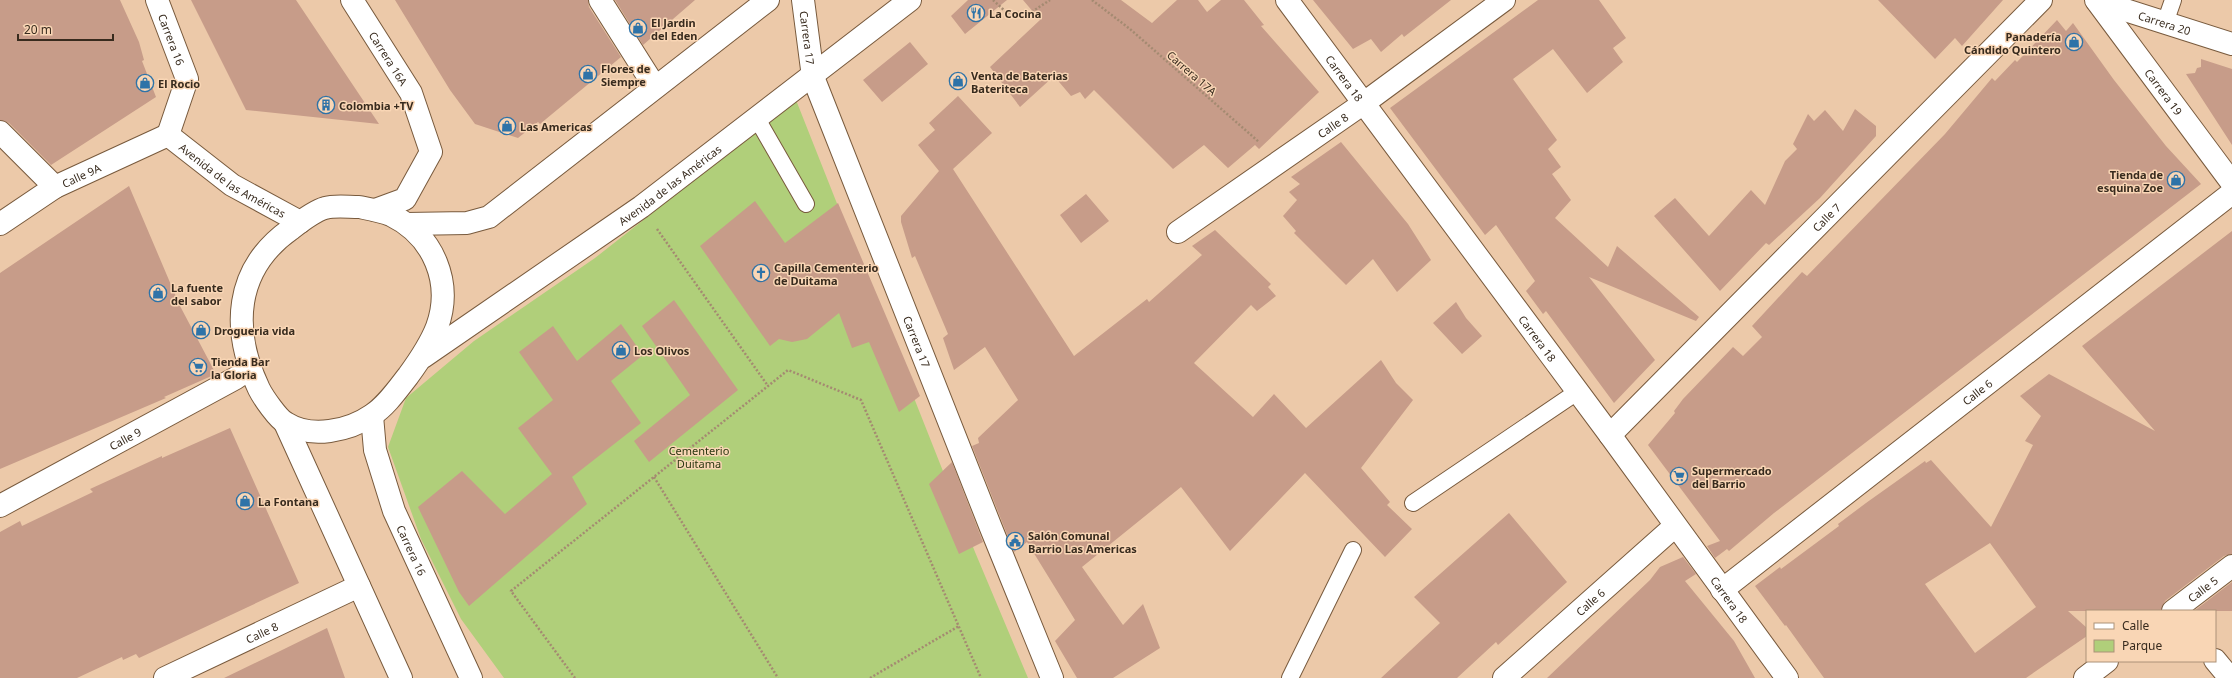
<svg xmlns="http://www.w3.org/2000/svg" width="2232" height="678" font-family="'Noto Sans',sans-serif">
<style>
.green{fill:#b0cf7a}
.building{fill:#c79c89;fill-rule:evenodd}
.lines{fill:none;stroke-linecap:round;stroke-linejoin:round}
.service-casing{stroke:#785a3d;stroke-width:18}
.minor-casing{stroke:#785a3d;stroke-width:24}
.secondary-casing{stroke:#785a3d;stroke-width:24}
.path{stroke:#a48a71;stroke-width:2.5;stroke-dasharray:2 2;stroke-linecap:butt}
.service{stroke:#fff;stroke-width:16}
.minor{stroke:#fff;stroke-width:22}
.secondary{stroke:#fff;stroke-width:22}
.labels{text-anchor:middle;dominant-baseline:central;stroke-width:3;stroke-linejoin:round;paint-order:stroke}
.poi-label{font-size:11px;font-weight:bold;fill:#382b1e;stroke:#f9d6b5;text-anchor:start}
.street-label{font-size:11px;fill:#382b1e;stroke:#f9d6b5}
.park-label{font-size:11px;fill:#2a3710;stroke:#f9d6b5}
</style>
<rect width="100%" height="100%" fill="#ecc9a9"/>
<path class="green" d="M796,100L975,552L1028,678H504L461,619L421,539L388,447L406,398L474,341L595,258Z"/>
<path class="building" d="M0,0H120L139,42L144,60L142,61L156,97L51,165L9,123L0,120Z
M191,0H296L379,124L246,110Z
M395,0H588L589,7L621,57L540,124L538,122L518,138L475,124L450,90Z
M615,0H695L643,45Z
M968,0H1007L965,34L951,16Z
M1023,0H1121L1152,23L1177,0H1198L1207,12L1221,0H1244L1264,25L1261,26L1319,92L1259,149L1255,145L1228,168L1204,145L1173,169L1094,90L1085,99L1080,92L1071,96L1054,76L1020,107L990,67L1040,20Z
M1313,0H1451L1404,37L1402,34L1381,52L1371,39L1353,49Z
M1538,0H1599L1626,38L1613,48L1623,62L1587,93L1553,49L1513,79L1557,140L1548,149L1561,167L1552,174L1571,200L1555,218L1608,267L1617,246L1699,317L1696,321L1589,277L1655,360L1614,403L1546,311L1543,314L1526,291L1535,281L1496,225L1485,235L1390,108Z
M1878,0H2003L1962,46L1955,38L1935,59Z
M2057,20L2066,31L2073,23L2114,80L2166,146L2201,184L1774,513L1729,551L1727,549L1715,558L1707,546L1720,541L1648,445L1675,413L1674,411L1683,399L1733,347L1743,356L1762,337L1752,326L1802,272L1807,276L1945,134L1992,78L1995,81L2015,60L2017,62Z
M910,42L928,64L882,102L863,80Z
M2201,59L2232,69V145L2186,74L2195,73L2197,68L2201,67Z
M958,96L992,133L953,169L1074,356L1147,299L1149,302L1202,255L1192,246L1215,230L1271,284L1268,287L1276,296L1257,311L1251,305L1194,363L1253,417L1274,394L1306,428L1381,360L1396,383L1413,400L1361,468L1390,502L1387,505L1412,529L1385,557L1305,473L1230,551L1181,487L1082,567L1123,625L1143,604L1160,648L1113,678H1077L1055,641L1075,620L1027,542L1014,552L972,446L979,443L978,438L1018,400L985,347L954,370L943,338L948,334L915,256L912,258L901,222V216L939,171L918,145L935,130L929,123Z
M1855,109L1876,126V136L1820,198L1769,245L1766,243L1720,291L1654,216L1675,198L1709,236L1751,190L1765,205L1785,161L1797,149L1793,144L1808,114L1814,121L1825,110L1843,131Z
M1341,142L1408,224L1431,260L1397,292L1373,259L1346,285L1294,233L1296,231L1283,216L1297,200L1289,192L1300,184L1291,177Z
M129,186L180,306L216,374L164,397L166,398L0,469V273Z
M1086,194L1109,221L1081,243L1060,215Z
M755,201L785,243L838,203L920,396L899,412L869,342L852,348L839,313L807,339L792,342L779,339L770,346L700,246Z
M2232,231V554L2224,556L2165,601L2161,611H2068L2087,628V636L2026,678H1824L1786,625L1785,626L1755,586L1780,567L1781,569L1839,526L1838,524L1866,503L1925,461L1926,463L1931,460L1991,527L2033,445L2025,441L2041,416L2020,396L2049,374L2155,431L2082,346ZM1990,543L2036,607L1975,653L1925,584Z
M674,300L738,390L649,462L634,441L690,395L642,326Z
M1456,302L1466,318L1482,336L1462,354L1433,323Z
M621,324L643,355L611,381L641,423L572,477L587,504L469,606L459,592L418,507L462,471L505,514L552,474L518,428L553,400L519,352L553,326L577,361Z
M230,428L299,583L139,658L136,654L123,660L122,657L77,678H0V532L20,521L22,526L93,492L90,489L162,456V458Z
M952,462L983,542L959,554L929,484Z
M1509,513L1567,582L1498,645L1496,642L1457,678H1381L1440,623L1414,597Z
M1683,557L1696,574L1685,581L1734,641L1755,678H1547L1650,580L1660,567Z
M2232,582V611H2194Z
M327,628L345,678H224L278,652Z"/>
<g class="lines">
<defs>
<path id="service" d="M2165,23L2173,0
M756,117L806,204
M1413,503L1577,392
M1290,678L1353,550"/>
<g id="minor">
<path id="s1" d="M157,0L187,79L168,135"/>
<path id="s2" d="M352,0L411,93L431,152L405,199L375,210"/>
<path d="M600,0L655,87"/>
<path id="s3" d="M803,0L813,77L991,528L1052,678"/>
<path id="s4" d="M1287,0L1610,435L1787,678"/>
<path id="s5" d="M2096,0L2232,183"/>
<path id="s6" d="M2097,1L2232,44"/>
<path d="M0,132L55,187"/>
<path id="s7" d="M168,135L232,185L300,222"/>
<path id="s8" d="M0,224L55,187L168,135"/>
<path id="s9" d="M1178,232L1364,103L1504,0"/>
<path id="s10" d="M1610,435L2041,0"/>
<path id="s11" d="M0,506L236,378L249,369"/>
<path id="s12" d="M1722,590L2232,193"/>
<path id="s13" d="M2173,611L2232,566"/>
<path d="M2215,660L2230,678"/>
<path id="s14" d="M165,678L359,586"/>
<path id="s15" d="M1504,678L1675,526"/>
<path d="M2085,678L2107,661"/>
</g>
<g id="secondary">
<path d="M359,207C369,209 381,211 391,215C434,236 453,283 437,327C430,345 419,361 408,376C397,390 386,406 372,415C349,431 311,439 286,423C278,419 263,397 259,389C231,330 234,269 291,229C300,222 314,211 325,208C335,205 348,207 359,207Z"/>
<path d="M407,224L467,223L489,217L768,0"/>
<path id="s16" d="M423,357L641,207L910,0"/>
<path id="s17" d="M372,416L375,450L394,511L471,678"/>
<path d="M285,423L401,678"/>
</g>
</defs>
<use href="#service" class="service-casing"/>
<use href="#minor" class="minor-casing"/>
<use href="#secondary" class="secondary-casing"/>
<path class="path" d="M993,0L1006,12L1030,13L1050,0
M1092,0L1130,29L1259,142
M657,229L768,386
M654,477L778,678
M575,678L511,591L788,370L861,400L981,678
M870,678L959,626"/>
<use href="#service" class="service"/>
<use href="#minor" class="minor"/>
<use href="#secondary" class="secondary"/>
</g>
<defs>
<symbol id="restaurant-ring" viewBox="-11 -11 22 22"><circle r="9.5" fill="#f9d6b5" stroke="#2e73a8" stroke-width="1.5"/><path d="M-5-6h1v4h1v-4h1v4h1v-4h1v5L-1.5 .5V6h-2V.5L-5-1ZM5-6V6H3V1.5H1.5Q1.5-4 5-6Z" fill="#2e73a8"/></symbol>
<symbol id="shop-ring" viewBox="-11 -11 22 22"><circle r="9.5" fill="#f9d6b5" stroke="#2e73a8" stroke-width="1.5"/><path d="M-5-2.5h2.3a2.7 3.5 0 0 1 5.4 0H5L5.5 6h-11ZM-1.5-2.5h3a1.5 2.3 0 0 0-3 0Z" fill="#2e73a8"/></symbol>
<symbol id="building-ring" viewBox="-11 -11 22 22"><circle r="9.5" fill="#f9d6b5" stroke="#2e73a8" stroke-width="1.5"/><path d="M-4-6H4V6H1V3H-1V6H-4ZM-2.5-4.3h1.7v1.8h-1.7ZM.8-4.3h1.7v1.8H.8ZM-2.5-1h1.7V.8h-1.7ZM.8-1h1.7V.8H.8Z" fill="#2e73a8"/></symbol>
<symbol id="church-ring" viewBox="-11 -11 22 22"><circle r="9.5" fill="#f9d6b5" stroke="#2e73a8" stroke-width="1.5"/><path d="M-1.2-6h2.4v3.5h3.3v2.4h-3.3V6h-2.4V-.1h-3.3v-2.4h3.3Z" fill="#2e73a8"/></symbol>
<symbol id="supermarket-ring" viewBox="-11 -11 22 22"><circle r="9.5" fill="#f9d6b5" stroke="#2e73a8" stroke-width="1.5"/><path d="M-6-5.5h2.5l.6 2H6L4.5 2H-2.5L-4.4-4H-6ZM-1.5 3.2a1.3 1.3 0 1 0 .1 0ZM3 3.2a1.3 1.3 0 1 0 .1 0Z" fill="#2e73a8"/></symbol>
<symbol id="civic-ring" viewBox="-11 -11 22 22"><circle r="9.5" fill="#f9d6b5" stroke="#2e73a8" stroke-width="1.5"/><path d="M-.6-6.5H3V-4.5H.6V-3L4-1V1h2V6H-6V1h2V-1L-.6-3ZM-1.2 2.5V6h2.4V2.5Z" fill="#2e73a8"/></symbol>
</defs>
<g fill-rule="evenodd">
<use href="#restaurant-ring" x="966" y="3" width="20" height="20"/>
<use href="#shop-ring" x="628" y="18" width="20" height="20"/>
<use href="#shop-ring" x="2064" y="32" width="20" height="20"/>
<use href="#shop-ring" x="578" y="64" width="20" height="20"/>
<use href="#shop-ring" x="948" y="71" width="20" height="20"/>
<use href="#shop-ring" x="135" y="73" width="20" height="20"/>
<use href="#building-ring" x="316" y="95" width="20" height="20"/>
<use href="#shop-ring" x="497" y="116" width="20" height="20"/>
<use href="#shop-ring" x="2166" y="170" width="20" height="20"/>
<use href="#church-ring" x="751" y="263" width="20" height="20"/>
<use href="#shop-ring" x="148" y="283" width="20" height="20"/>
<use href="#shop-ring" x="191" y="320" width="20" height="20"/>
<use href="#shop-ring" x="611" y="340" width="20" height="20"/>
<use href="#supermarket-ring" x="188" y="357" width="20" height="20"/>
<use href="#supermarket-ring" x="1669" y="466" width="20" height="20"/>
<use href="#shop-ring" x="235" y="491" width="20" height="20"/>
<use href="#civic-ring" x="1005" y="531" width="20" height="20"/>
</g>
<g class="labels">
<g class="poi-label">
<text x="989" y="13">La Cocina</text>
<text x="651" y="22">El Jardin<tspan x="651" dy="13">del Eden</tspan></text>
<text x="2061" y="36" text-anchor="end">Panadería<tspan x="2061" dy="13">Cándido Quintero</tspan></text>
<text x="601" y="68">Flores de<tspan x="601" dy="13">Siempre</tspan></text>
<text x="971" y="75">Venta de Baterias<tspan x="971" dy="13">Bateriteca</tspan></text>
<text x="158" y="83">El Rocio</text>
<text x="339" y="105">Colombia +TV</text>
<text x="520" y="126">Las Americas</text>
<text x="2163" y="174" text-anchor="end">Tienda de<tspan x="2163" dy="13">esquina Zoe</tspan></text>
<text x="774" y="267">Capilla Cementerio<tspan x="774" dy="13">de Duitama</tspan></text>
<text x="171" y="287">La fuente<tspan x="171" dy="13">del sabor</tspan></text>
<text x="214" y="330">Drogueria vida</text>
<text x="634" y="350">Los Olivos</text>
<text x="211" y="361">Tienda Bar<tspan x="211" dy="13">la Gloria</tspan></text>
<text x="1692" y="470">Supermercado<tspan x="1692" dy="13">del Barrio</tspan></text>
<text x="258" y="501">La Fontana</text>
<text x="1028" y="535">Salón Comunal<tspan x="1028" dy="13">Barrio Las Americas</tspan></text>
</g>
<g class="street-label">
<text stroke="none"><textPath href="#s6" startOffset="71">Carrera 20</textPath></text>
<text stroke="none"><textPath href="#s3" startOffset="38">Carrera 17</textPath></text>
<text stroke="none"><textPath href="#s1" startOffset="42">Carrera 16</textPath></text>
<text stroke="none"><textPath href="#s2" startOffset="69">Carrera 16A</textPath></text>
<text transform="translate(1192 73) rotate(41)">Carrera 17A</text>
<text stroke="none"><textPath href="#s4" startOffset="97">Carrera 18</textPath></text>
<text stroke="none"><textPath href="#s5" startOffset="114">Carrera 19</textPath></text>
<text stroke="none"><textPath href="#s9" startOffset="188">Calle 8</textPath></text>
<text stroke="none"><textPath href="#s8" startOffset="95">Calle 9A</textPath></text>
<text stroke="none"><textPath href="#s7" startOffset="79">Avenida de las Américas</textPath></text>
<text stroke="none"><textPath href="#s16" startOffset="301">Avenida de las Américas</textPath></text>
<text stroke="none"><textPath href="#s10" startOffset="307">Calle 7</textPath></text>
<text stroke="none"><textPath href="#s4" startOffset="421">Carrera 18</textPath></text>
<text stroke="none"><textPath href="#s3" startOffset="362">Carrera 17</textPath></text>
<text stroke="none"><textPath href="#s12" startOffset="323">Calle 6</textPath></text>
<text stroke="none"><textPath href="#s11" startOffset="142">Calle 9</textPath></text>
<text stroke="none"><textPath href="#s17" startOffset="141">Carrera 16</textPath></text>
<text stroke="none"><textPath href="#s13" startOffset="37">Calle 5</textPath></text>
<text stroke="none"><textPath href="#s4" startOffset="745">Carrera 18</textPath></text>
<text stroke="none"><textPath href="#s15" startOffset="115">Calle 6</textPath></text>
<text stroke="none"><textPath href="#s14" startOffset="107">Calle 8</textPath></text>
</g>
<g class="park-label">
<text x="699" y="450">Cementerio<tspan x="699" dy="13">Duitama</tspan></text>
</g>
</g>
<rect x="2086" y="610" width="130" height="52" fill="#f9d6b5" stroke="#ac9279"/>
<rect x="2094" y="623" width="20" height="6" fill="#ffffff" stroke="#ac9279"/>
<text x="2122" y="630" font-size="12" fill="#382b1e">Calle</text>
<rect x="2094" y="640" width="20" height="12" fill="#b0cf7a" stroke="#ac9279"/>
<text x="2122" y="650" font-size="12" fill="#382b1e">Parque</text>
<path d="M18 34v6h95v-6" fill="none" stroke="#382b1e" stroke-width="2"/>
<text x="24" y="34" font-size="12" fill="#382b1e" stroke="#f9d6b5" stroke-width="3" paint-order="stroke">20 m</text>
</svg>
